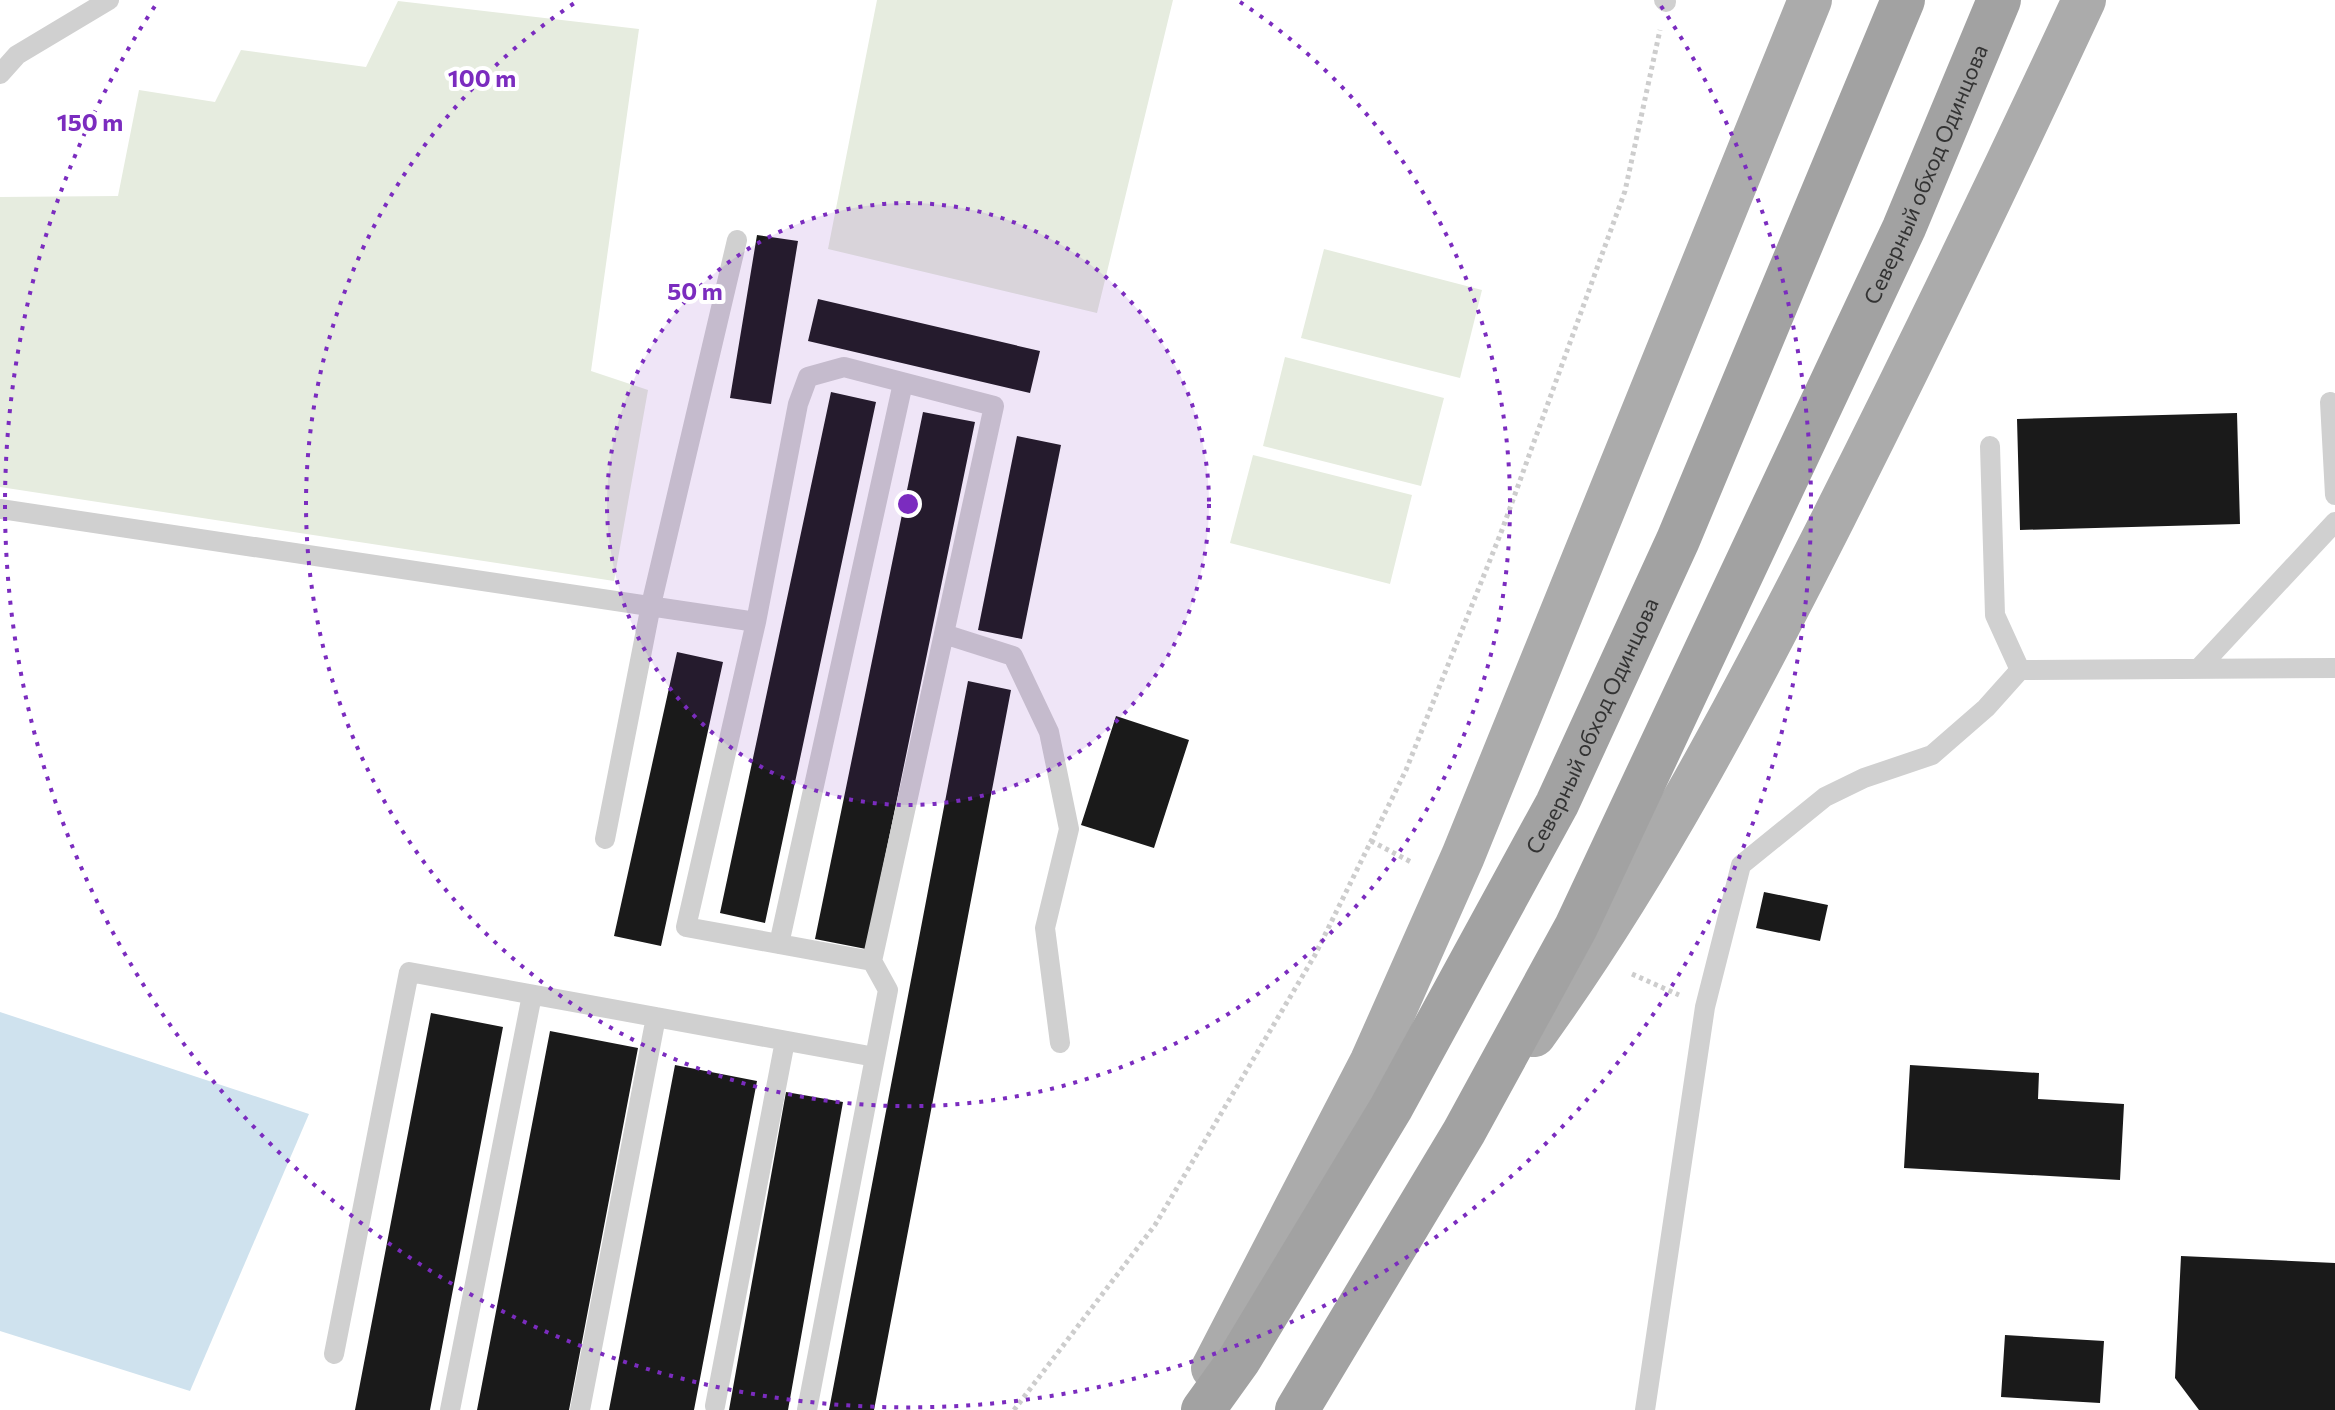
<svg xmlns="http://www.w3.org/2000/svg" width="2335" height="1410" font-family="Commissioner,sans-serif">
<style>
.green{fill:#e6ecdf}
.water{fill:#cfe2ee}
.building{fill:#1a1a1a}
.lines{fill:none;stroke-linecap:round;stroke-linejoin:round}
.path{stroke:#cdcdcd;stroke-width:5;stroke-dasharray:4 4;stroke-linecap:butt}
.service{stroke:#d0d0d0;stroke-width:20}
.primary{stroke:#ababab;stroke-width:44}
.trunk{stroke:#a2a2a2;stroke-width:44}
.ring{fill:none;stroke:#7b2cbf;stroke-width:4;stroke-dasharray:4 8}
.labels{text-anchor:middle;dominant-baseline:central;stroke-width:8;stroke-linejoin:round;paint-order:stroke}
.street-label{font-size:22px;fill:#333;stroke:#fff}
.centre{fill:#7b2cbf;stroke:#fff;stroke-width:4}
.ring-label{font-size:24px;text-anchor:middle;font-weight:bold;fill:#7b2cbf;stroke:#fff;stroke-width:8;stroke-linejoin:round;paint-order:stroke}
</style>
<rect width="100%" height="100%" fill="#fff"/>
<path class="green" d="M877,0H1173L1097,313L828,249Z
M398,1L639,29L591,371L648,390L614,581L0,487V197L118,196L139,90L215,102L241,50L366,67Z
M1324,249L1482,290L1460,378L1301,338Z
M1285,357L1444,398L1421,486L1263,446Z
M1253,455L1412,495L1390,584L1230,543Z"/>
<path class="water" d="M0,1012L309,1114L190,1391L0,1331Z"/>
<path class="building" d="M757,235L798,241L771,404L730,398Z
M818,299L1040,351L1030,393L808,341Z
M831,392L876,402L765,923L720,913Z
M923,412L975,422L866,949L815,939Z
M2237,413L2240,524L2020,530L2017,419Z
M1017,436L1061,445L1022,639L978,630Z
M677,652L723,662L661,946L614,936Z
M968,681L1011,690L874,1410H829Z
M1116,716L1189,740L1154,848L1081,825Z
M1764,892L1828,905L1820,941L1756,928Z
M431,1013L503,1027L430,1410H355Z
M550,1031L638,1048L569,1410H477Z
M675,1065L757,1081L694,1410H609Z
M1910,1065L2039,1073L2038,1099L2124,1104L2120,1180L1904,1168Z
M786,1092L843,1102L788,1410H729Z
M2181,1256L2335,1263V1410H2199L2175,1378Z
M2005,1335L2104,1341L2100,1403L2001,1397Z"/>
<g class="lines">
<path class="path" d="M1371,841L1413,863
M1632,974L1679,995
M1014,1410L1155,1225L1315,955L1406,770L1502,530L1625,191L1660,30"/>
<path class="service" d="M1664,0L1666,2
M0,74L17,55L109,0
M2330,402L2335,495
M1990,446L1995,615L2020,670
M0,509L756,622L798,404L808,377L844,367L994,406L872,961L888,990L807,1410
M756,622L686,927L872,961
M944,634L1013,656L1049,732L1069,829L1045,928L1060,1043
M2198,669L2335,522
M605,839L651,605L737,240
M779,944L903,383
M334,1354L409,972L875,1057
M715,1406L785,1041
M450,1410L532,995
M580,1410L656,1017
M1645,1410L1705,1007L1741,865L1825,797L1864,778L1932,755L1986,708L2020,670L2335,668"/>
<path class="primary" d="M1534,1035C1651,873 1744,695 1834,517C1920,346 2003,174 2084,0
M1213,1368L1372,1061L1463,856L1810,0"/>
<g class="trunk">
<path id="s1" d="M1203,1410L1239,1360L1391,1108L1557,804L1678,540L1903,0"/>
<path id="s2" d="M1297,1410L1464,1132L1576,927L1904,228L1999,0"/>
</g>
</g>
<circle cx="908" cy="504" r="301" fill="#7b2cbf" fill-opacity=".12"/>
<g class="ring">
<circle cx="908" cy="504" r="301"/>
<path d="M1240 2A602 602 0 1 1 576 2"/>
<path d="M1661 6A903 903 0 1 1 155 6"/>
</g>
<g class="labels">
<g class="street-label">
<text stroke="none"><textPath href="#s2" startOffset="1388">Северный обход Одинцова</textPath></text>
<text stroke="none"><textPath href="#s1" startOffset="788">Северный обход Одинцова</textPath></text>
</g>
</g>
<circle cx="908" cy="504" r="12" class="centre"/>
<g class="ring-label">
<text x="482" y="87">100 m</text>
<text x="90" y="131">150 m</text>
<text x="695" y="300">50 m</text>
</g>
</svg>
